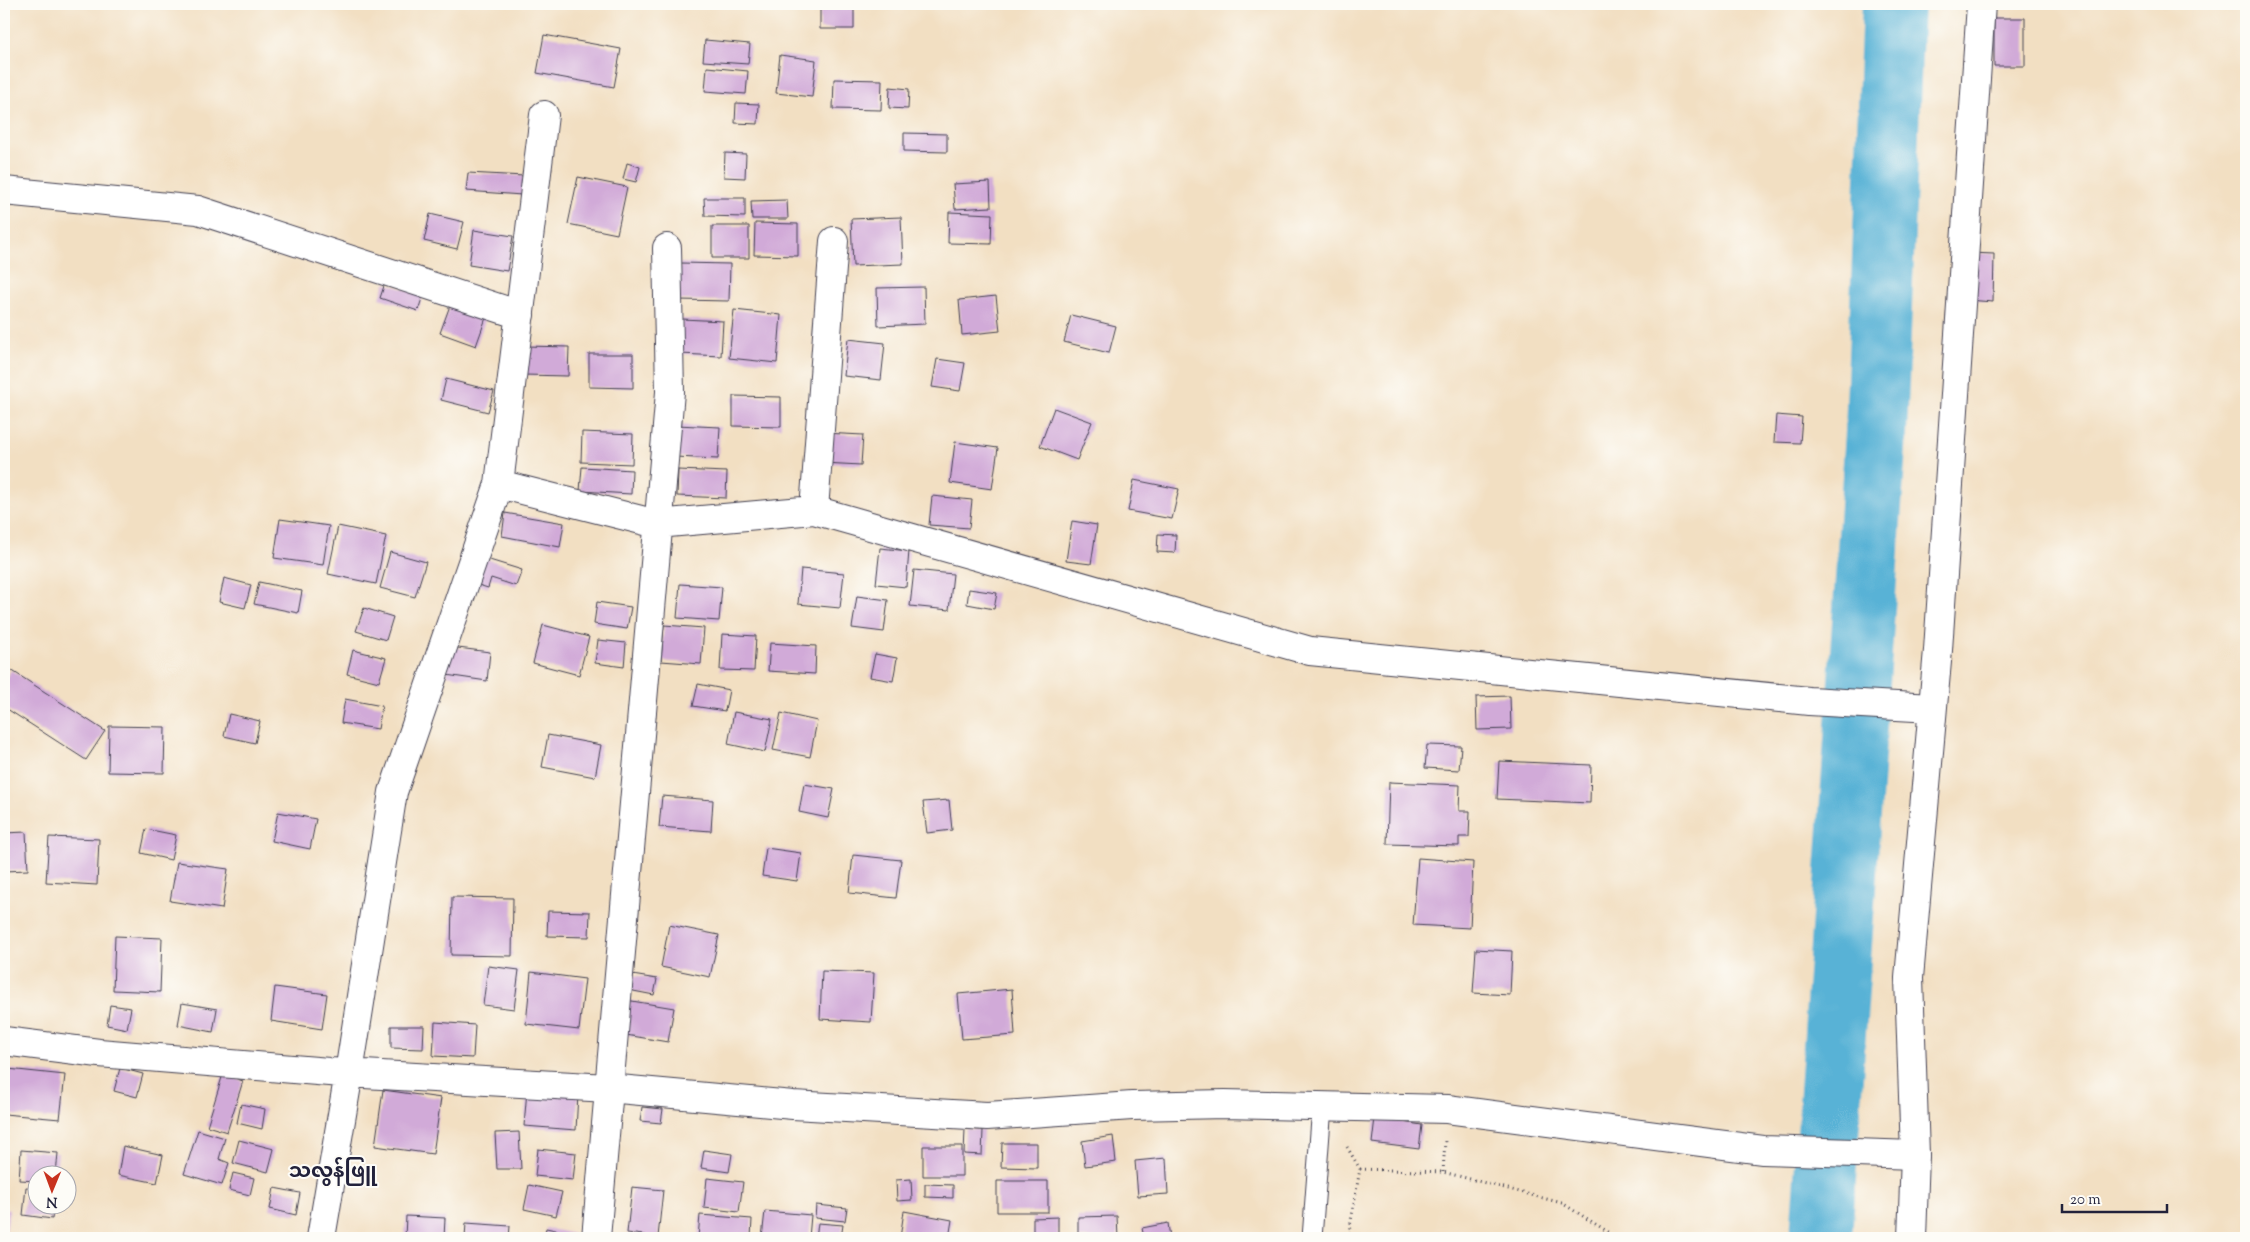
<svg xmlns="http://www.w3.org/2000/svg" width="2250" height="1242" font-family="'Sorts Mill Goudy','Noto Sans Myanmar',serif">
<style>
.lines{fill:none;stroke-linecap:round;stroke-linejoin:round}
.river{stroke:#58b2d6;stroke-width:62}
.building{fill:#d1aad8}
.service-casing{stroke:#413e4f;stroke-width:21}
.minor-casing{stroke:#413e4f;stroke-width:30}
.tertiary-casing{stroke:#413e4f;stroke-width:30}
.path{stroke:#413e4f;stroke-width:3;stroke-dasharray:1 4;stroke-linecap:butt}
.service{stroke:#fff;stroke-width:19}
.minor{stroke:#fff;stroke-width:28}
.tertiary{stroke:#fff;stroke-width:28}
.labels{text-anchor:middle;dominant-baseline:central;stroke-width:4;stroke-linejoin:round;paint-order:stroke}
.quarter-label{font-size:20px;font-weight:bold;fill:#22223b;stroke:#fdfcf7}
</style>
<rect width="100%" height="100%" fill="#fdfcf7"/>
<filter id="ink" filterUnits="userSpaceOnUse"><feTurbulence type="fractalNoise" baseFrequency=".02" numOctaves="2"/><feDisplacementMap in="SourceGraphic" scale="10" xChannelSelector="R" yChannelSelector="G"/><feConvolveMatrix kernelMatrix="1 2 1 2 8 2 1 2 1" color-interpolation-filters="sRGB"/></filter>
<filter id="wash" filterUnits="userSpaceOnUse"><feTurbulence type="fractalNoise" baseFrequency=".0096" numOctaves="4" result="noise"/><feDisplacementMap in="SourceGraphic" scale="20" xChannelSelector="R" yChannelSelector="G"/><feGaussianBlur stdDeviation="1.12" result="paint"/><feColorMatrix in="noise" values="0 0 0 0 0 0 0 0 0 0 0 0 0 0 0 0 0 1.4 0 .05"/><feComposite in="paint" operator="in"/></filter>
<g filter="url(#wash)">
<rect width="100%" height="100%" fill="#f2dfc2"/>
<g class="lines">
<path class="river" d="M1821,1238L1876,433L1893,4"/>
</g>
<g id="blocks">
<path class="building" d="M820,4H854V29H820Z
M1994,18H2025V66H1994Z
M544,35L621,49L614,87L537,73Z
M705,40L750,44L748,64L703,61Z
M780,55L816,60L812,97L776,93Z
M707,67L748,71L746,94L705,91Z
M834,79L882,80L881,110L833,109Z
M890,87L909,89L908,109L889,108Z
M736,103L759,104L758,124L735,123Z
M904,133L947,134V152L904,151Z
M725,153L746,154L745,178L724,177Z
M627,163L640,167L636,182L623,179Z
M468,173L524,176L522,195L466,191Z
M578,177L627,187L617,234L568,224Z
M990,182L991,207L955,209L953,184Z
M704,198H745V217L705,216Z
M787,200L788,219H752L751,201Z
M949,212L992,214L991,244L948,243Z
M430,214L464,222L457,249L424,241Z
M901,217L903,264L853,266L851,219Z
M755,223L798,224V256L754,255Z
M712,226H749V258H712Z
M474,230L513,236L507,271L469,265Z
M1970,253L1994,254L1993,302L1968,300Z
M680,263L730,264L729,301L679,300Z
M385,283L423,295L418,311L380,298Z
M924,287L925,324L878,326L877,288Z
M996,296L1000,331L962,335L959,300Z
M452,300L488,312L476,346L440,333Z
M734,310L781,315L777,363L729,358Z
M1071,315L1116,326L1109,353L1064,342Z
M682,319L723,321L721,356L680,354Z
M848,339L885,343L881,380L844,376Z
M525,346L569,347L568,376L524,375Z
M589,354H633V388L589,387Z
M937,359L965,363L960,391L932,387Z
M446,379L494,391L488,412L441,400Z
M733,396L781,397V427L733,426Z
M1054,408L1092,422L1077,460L1040,446Z
M1776,415L1802,417L1800,443L1774,442Z
M676,425L720,427L718,459L675,457Z
M582,432L633,434L632,464L581,462Z
M824,433L863,435L861,465L823,463Z
M955,442L998,448L992,489L950,483Z
M582,467L632,470L631,494L580,491Z
M678,470L727,472L726,498L677,496Z
M1134,480L1179,489L1172,519L1128,511Z
M932,496L972,500L969,528L929,525Z
M505,513L564,523L560,547L502,536Z
M280,519L329,526L323,565L274,558Z
M1072,521L1097,525L1091,564L1066,561Z
M338,526L386,536L376,584L328,574Z
M1158,534L1176,535L1175,553L1157,552Z
M880,548L909,551L906,587L876,584Z
M390,552L426,562L415,597L380,588Z
M483,558L522,570L516,586L491,578L488,588L475,584Z
M801,569L844,573L840,608L798,604Z
M914,570L953,574L949,610L910,606Z
M224,578L251,585L245,608L219,602Z
M259,582L302,591L298,613L254,604Z
M680,584L722,587L719,621L677,618Z
M969,589L997,593L994,609L967,604Z
M857,596L888,600L884,632L852,628Z
M597,602L631,607L627,629L594,624Z
M364,608L393,617L386,640L356,631Z
M543,625L589,637L579,675L533,663Z
M664,625L704,628L701,664L661,661Z
M722,634L756,636L754,671L720,670Z
M598,640L626,643L624,667L595,663Z
M770,643L816,646L815,674L768,671Z
M450,647L490,652L487,681L446,675Z
M353,650L386,658L379,682L347,674Z
M875,654L897,658L893,681L870,677Z
M11,670L105,731L86,760L4,707V681Z
M698,684L729,690L725,711L693,706Z
M1510,696L1511,729L1477,730L1476,697Z
M345,699L382,706L378,729L341,723Z
M734,712L772,719L765,752L728,744Z
M781,713L817,721L810,757L773,750Z
M229,714L260,721L255,743L224,736Z
M109,726L165,727L164,773L108,772Z
M548,735L601,745L595,777L542,767Z
M1427,745L1461,746L1459,770L1425,768Z
M1499,761L1591,765L1590,803L1497,799Z
M1389,782L1460,785L1459,811H1470L1469,837H1459V846L1387,844Z
M804,784L834,789L828,818L799,812Z
M662,796L713,800L711,831L659,827Z
M949,800L952,830L927,833L923,802Z
M278,812L316,819L310,849L272,841Z
M146,829L176,835L171,860L141,853Z
M26,832L28,870L4,871V833Z
M49,837L99,839L97,885L46,882Z
M766,848L801,853L797,881L762,876Z
M853,855L901,860L896,898L849,893Z
M1418,858L1473,862L1470,928L1413,925Z
M177,862L228,869L222,909L170,901Z
M452,897L513,898L512,956L451,955Z
M548,911L590,912L589,937L547,936Z
M669,925L719,935L710,977L661,967Z
M115,936L162,938L160,992L113,990Z
M1476,949L1512,951L1510,995L1473,993Z
M488,966L519,970L514,1009L483,1005Z
M822,971L874,973L871,1022L820,1019Z
M531,972L585,979L579,1030L526,1024Z
M620,973L657,979L654,995L618,988Z
M275,987L327,994L322,1029L271,1021Z
M1012,989L1015,1035L962,1039L958,994Z
M626,1000L674,1008L668,1042L620,1034Z
M182,1003L217,1009L213,1032L178,1025Z
M110,1005L131,1008L127,1029L107,1025Z
M435,1022L475,1025L473,1058L433,1056Z
M391,1026H424L423,1049L391,1048Z
M120,1068L143,1074L137,1097L114,1091Z
M8,1069L65,1075L60,1119L4,1114Z
M223,1074L243,1081L227,1132L207,1126Z
M383,1090L441,1098L433,1154L375,1146Z
M527,1090L578,1094L576,1130L524,1126Z
M241,1104L265,1109L262,1129L237,1123Z
M642,1107L663,1109L661,1123L640,1121Z
M1375,1118L1422,1125L1419,1149L1372,1143Z
M965,1129L983,1130L982,1155L964,1154Z
M198,1130L225,1138L219,1159L229,1163L222,1185L184,1174Z
M519,1132L521,1169H497L495,1133Z
M1113,1136L1116,1162L1085,1166L1082,1141Z
M239,1140L274,1149L268,1172L233,1163Z
M1002,1143H1037V1168L1001,1167Z
M123,1146L163,1155L157,1183L118,1175Z
M923,1146H962V1176H923Z
M538,1149L576,1153L573,1180L535,1176Z
M21,1150L58,1153L56,1174H38V1181L19,1180Z
M704,1150L732,1154L729,1172L701,1168Z
M1166,1158L1168,1194L1138,1196L1135,1161Z
M233,1173L254,1178L250,1195L229,1190Z
M707,1178L743,1182L739,1212L704,1208Z
M911,1179L912,1200L897,1201L896,1180Z
M997,1181H1048V1212H997Z
M925,1184L953,1185V1198L925,1197Z
M529,1185L562,1192L556,1216L524,1209Z
M26,1187L38,1188V1204H54L52,1219L23,1215Z
M632,1187L663,1190L658,1237L627,1233Z
M274,1188L300,1193L296,1215L270,1209Z
M816,1205L847,1208L845,1221L815,1218Z
M4,1209L9,1210L6,1232H4Z
M765,1211L811,1215L809,1238H762Z
M904,1211L952,1220L949,1238H900Z
M700,1215L752,1219L751,1238H698Z
M406,1216L445,1218L444,1238H405Z
M1117,1216L1118,1238H1078V1217Z
M1058,1217V1238H1033V1218Z
M466,1223L510,1226L509,1238H465Z
M818,1223L843,1225L841,1238H816Z
M1168,1223L1170,1238H1144L1142,1228Z
M546,1228L574,1234L573,1238H544Z"/>
</g>
</g>
<g filter="url(#ink)">
<use href="#blocks" fill-opacity="0" stroke="#413e4f" stroke-width="1"/>
<g class="lines">
<defs>
<path id="service" d="M1312,1238L1322,1106"/>
<path id="minor" d="M4,191L198,210L520,315
M834,241L814,510L1310,651L1809,701L1932,708
M499,484L657,524L814,510
M4,1041L99,1053L329,1072L608,1088L793,1105L987,1116L1132,1106L1225,1104L1447,1109L1763,1150L1915,1155
M321,1238L349,1073L393,792L499,484L544,115
M596,1238L670,392L667,248"/>
<path id="tertiary" d="M1912,1238L1915,1155L1909,978L1938,650L1981,4"/>
</defs>
<use href="#service" class="service-casing"/>
<use href="#minor" class="minor-casing"/>
<use href="#tertiary" class="tertiary-casing"/>
<path class="path" d="M1347,1147L1360,1169L1348,1238
M1360,1169L1443,1172L1562,1203L1618,1238
M1443,1172L1445,1141"/>
<use href="#service" class="service"/>
<use href="#minor" class="minor"/>
<use href="#tertiary" class="tertiary"/>
</g>
</g>
<g class="labels">
<g class="quarter-label">
<text x="333" y="1172">သလွန်ဖြူ</text>
</g>
</g>
<rect width="2250" height="1242" fill="none" stroke="#fdfcf7" stroke-width="20"/>
<g transform="translate(52 1190) rotate(181)"><circle r="24" fill="#fdfcf7" stroke="#a5a5ac"/>
<path d="M0-4L9 19L0 12L-9 19Z" fill="#c8321e"/>
<text y="-8" font-size="14" font-weight="bold" text-anchor="middle" fill="#22223b">N</text>
</g>
<path d="M2062 1204v8h105v-8" fill="none" stroke="#22223b" stroke-width="2.5"/>
<text x="2070" y="1204" font-size="15" fill="#22223b" stroke="#fdfcf7" stroke-width="4" paint-order="stroke">20 m</text>
</svg>
